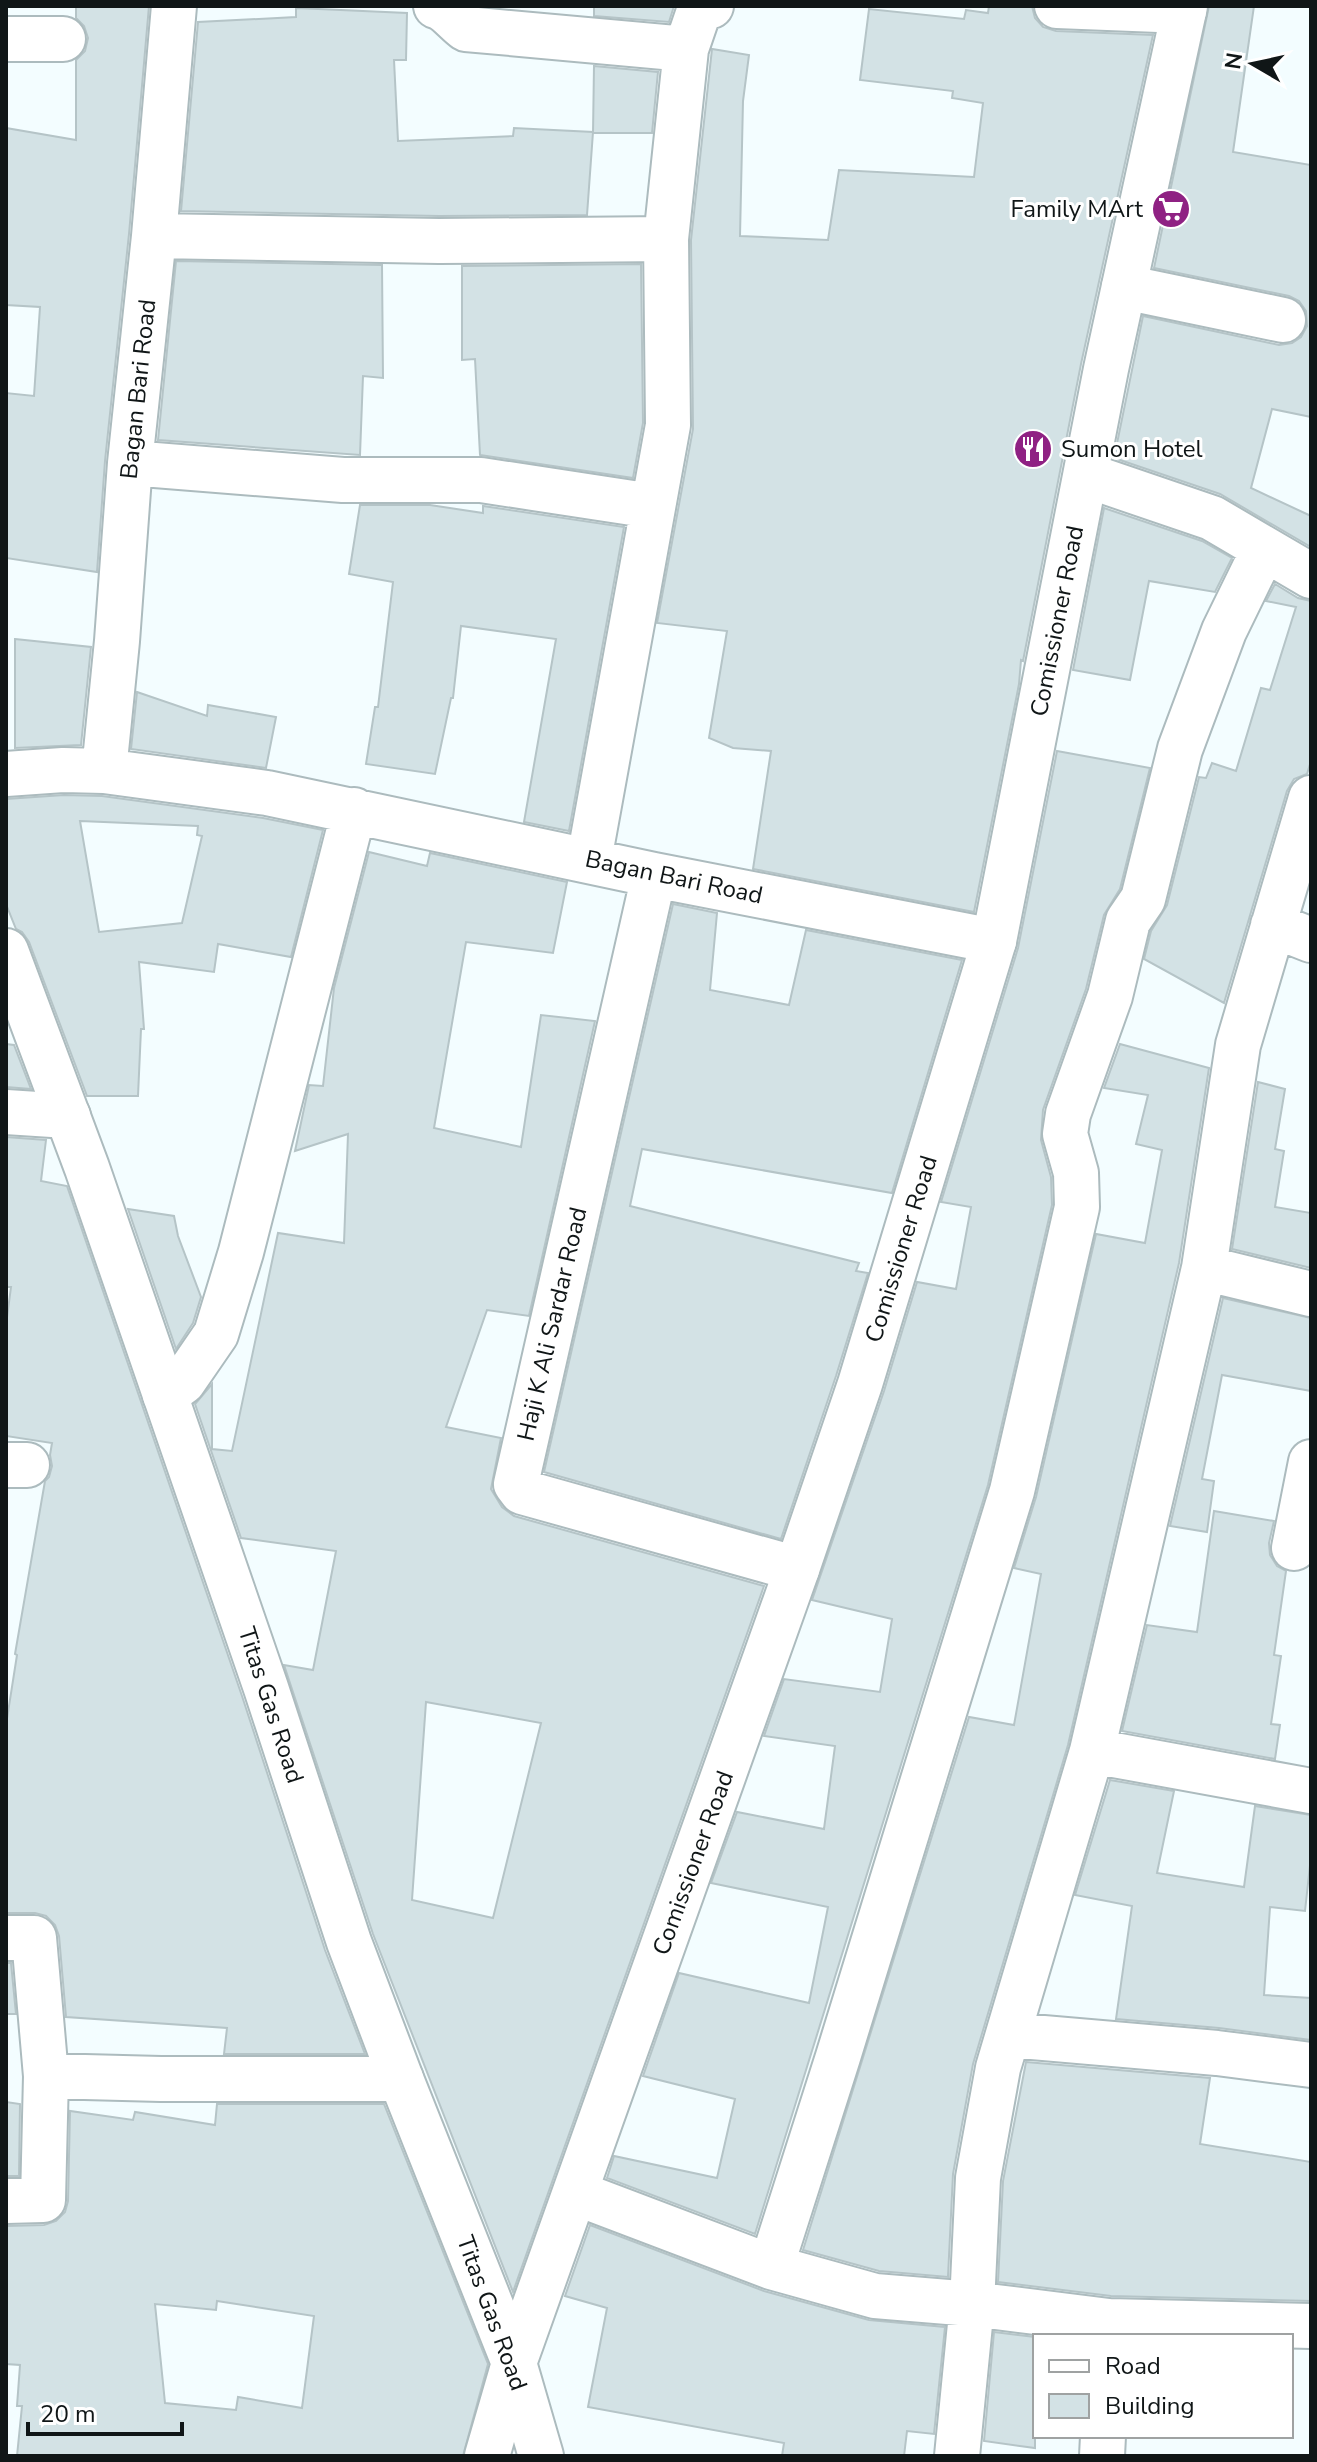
<svg xmlns="http://www.w3.org/2000/svg" width="1317" height="2462" font-family="'Nunito Sans',sans-serif">
<style>
.building{fill:#d3e2e5;stroke:#b5c4c7;stroke-width:2;fill-rule:evenodd}
.lines{fill:none;stroke-linecap:round;stroke-linejoin:round}
.minor-casing{stroke:#acbbbe;stroke-width:48}
.tertiary-casing{stroke:#acbbbe;stroke-width:48}
.minor{stroke:#fff;stroke-width:44}
.tertiary{stroke:#fff;stroke-width:44}
.labels{text-anchor:middle;dominant-baseline:central;stroke-width:6;stroke-linejoin:round;paint-order:stroke}
.poi-label{font-size:24px;fill:#101617;stroke:#fff;text-anchor:end}
.street-label{font-size:24px;fill:#101617;stroke:#fff}
</style>
<rect width="100%" height="100%" fill="#f3fdff"/>
<path class="building" d="M76,6H149L129,234L105,461L97,572L6,558V393L34,396L40,307L6,305V128L76,140V60L85,51L88,38L84,26L76,18Z
M594,6H674L669,22L594,16Z
M989,6H1032L1035,18L1043,27L1056,31L1153,35L1081,364L1023,661L1021,660L1019,684L974,912L753,869L771,751L733,748L709,738L727,631L657,623L693,429L691,240L712,49L749,55L743,101L740,236L828,240L839,170L974,177L983,103L952,98L953,91L860,80L869,9L964,19L966,10L988,13Z
M1209,6H1254L1233,152L1311,165V417L1272,409L1251,488L1311,516V547L1220,494L1114,458L1143,316L1279,345L1292,343L1301,337L1307,326L1306,311L1299,301L1289,296L1154,268Z
M296,8L407,13L406,60H394L398,141L513,136L514,128L593,132L587,215L439,216L181,211L198,22L296,17Z
M594,66L658,72L652,133H593Z
M176,261L382,265L383,378L363,376L360,455L158,440Z
M641,264L643,423L633,478L480,455L475,359L462,360V266Z
M360,505H430L483,513V506L624,527L569,831L524,822L556,639L461,626L453,698H451L435,774L366,764L375,707H378L393,582L349,574Z
M1104,508L1202,541L1232,558L1215,592L1149,581L1130,680L1073,670Z
M1275,584L1298,598L1311,601V761L1307,774L1294,779L1287,791L1224,1003L1144,959L1151,931L1167,905L1199,777L1206,778L1212,763L1236,771L1261,688L1270,690L1296,607L1266,601Z
M15,639L91,647L81,745L15,748Z
M137,692L207,716L208,705L276,717L266,768L131,749Z
M1057,751L1150,768L1120,889L1104,915L1086,989L1043,1110L1041,1140L1051,1177L1052,1205L988,1485L755,2234L607,2178L614,2156L717,2178L735,2099L643,2076L679,1973L809,2003L828,1907L711,1883L737,1812L824,1829L835,1746L764,1736L784,1679L880,1692L892,1619L812,1600L884,1391L917,1282L956,1289L971,1207L941,1202L1018,948Z
M64,795L102,796L263,818L323,830L291,957L218,944L214,972L139,962L144,1029H141L138,1096H87L29,942L22,932L16,929L6,904V799ZM80,821L198,826L197,835L202,836L182,923L99,932Z
M369,852L427,866L430,853L567,882L553,953L466,942L434,1128L521,1147L541,1015L595,1021L529,1316L487,1310L446,1427L501,1438L491,1489L502,1507L514,1516L764,1586L513,2292L373,1934L284,1665L313,1670L336,1551L241,1538L195,1404L212,1384V1449L232,1451L278,1233L344,1243L348,1134L295,1151L309,1085L323,1086L334,988ZM426,1702L541,1723L493,1918L412,1900Z
M673,904L717,913L710,990L789,1005L806,930L962,960L892,1193L642,1149L630,1206L859,1263L856,1271L868,1273L836,1376L781,1539L544,1472Z
M6,1044L14,1045L31,1089L6,1087Z
M1120,1044L1209,1068L1179,1263L1068,1745L973,2064L953,2174L948,2277L879,2271L803,2250L969,1717L1014,1725L1041,1574L1014,1568L1036,1497L1096,1234L1145,1243L1162,1150L1136,1144L1148,1095L1104,1088Z
M1258,1082L1285,1089L1275,1149L1284,1151L1275,1207L1311,1213V1268L1232,1249Z
M6,1137L46,1140L41,1181L67,1186L242,1696L325,1950L365,2054H224L227,2028L66,2017L59,1936L55,1925L46,1916L35,1913H6V1725L17,1655L15,1654L45,1481L49,1477L52,1466L50,1455L52,1443L6,1436V1325L11,1287H6Z
M128,1209L174,1216L178,1236L201,1297L193,1323L176,1349Z
M1223,1298L1311,1318V1391L1222,1375L1202,1479L1214,1481L1207,1532L1170,1526Z
M1214,1511L1274,1521L1269,1543L1270,1555L1277,1566L1286,1571L1274,1655L1281,1656L1271,1724L1280,1725L1275,1759L1122,1731L1147,1625L1197,1632Z
M1110,1780L1174,1791L1157,1873L1244,1887L1255,1806L1311,1815V1856L1305,1911L1270,1907L1264,1995L1311,1998V2040L1219,2028L1116,2019L1132,1906L1075,1895Z
M6,1963H11L16,2014H6Z
M1026,2062L1210,2078L1200,2144L1311,2162V2301L1111,2296L998,2282L1003,2181Z
M6,2102L20,2104L19,2176H6Z
M217,2104H384L488,2364L463,2456H17L22,2406H17L20,2365L6,2364V2226L44,2225L56,2221L65,2212L68,2201L70,2111L133,2120L135,2112L215,2125ZM217,2301L314,2316L302,2408L238,2397L236,2410L165,2403L155,2304L216,2310Z
M590,2225L764,2291L869,2320L945,2327L934,2434L907,2431L904,2456H782L784,2443L588,2407L607,2308L565,2296Z
M994,2332L1035,2337V2448L984,2441Z"/>
<g class="lines">
<defs>
<path id="minor" d="M436,6C447,9 456,22 466,29L686,49
M1057,6L1184,11
M6,39H63
M154,236L439,241L666,239
M1124,287L1283,320
M130,463L343,480H481L652,506
M1086,475L1212,518L1311,576
M104,771L117,641L130,463L154,236L174,6
M6,774L63,770L104,771L267,793L654,875L994,941
M589,860L668,425L666,239L686,49L700,8L711,6
M654,875L516,1484L522,1492L797,1569
M1273,925L1311,940
M6,1112L68,1116
M1204,1268L1311,1294
M165,1395L183,1382L216,1334L241,1252L354,810
M6,1465H27
M1294,1548L1311,1462
M1092,1751L1311,1791
M6,1938H34L46,2076L43,2200L6,2201
M1009,2035L1217,2053L1311,2065
M46,2076L161,2079H401
M576,2193L771,2267L875,2296L972,2304L1109,2321L1311,2326
M771,2267L838,2057L1012,1491L1077,1207L1076,1173L1065,1134L1068,1114L1110,996L1128,921L1143,899L1180,749L1224,631L1264,549
M957,2456L972,2304L978,2178L998,2068L1092,1751L1204,1268L1238,1045L1311,798
M1102,2456L1103,2436"/>
<path id="tertiary" d="M6,951L87,1168L266,1688L349,1942L401,2079L514,2363L541,2456
M487,2456L514,2363L797,1569L860,1384L994,941L1106,369L1185,6"/>
</defs>
<use href="#minor" class="minor-casing"/>
<use href="#tertiary" class="tertiary-casing"/>
<use href="#minor" class="minor"/>
<use href="#tertiary" class="tertiary"/>
</g>
<defs>
<symbol id="supermarket-disc" viewBox="-11 -11 22 22"><circle r="9.5" fill="#8f2183" stroke="#fff"/><path d="M-6-5.5h2.5l.6 2H6L4.5 2H-2.5L-4.4-4H-6ZM-1.5 3.2a1.3 1.3 0 1 0 .1 0ZM3 3.2a1.3 1.3 0 1 0 .1 0Z" fill="#fff"/></symbol>
<symbol id="restaurant-disc" viewBox="-11 -11 22 22"><circle r="9.5" fill="#8f2183" stroke="#fff"/><path d="M-5-6h1v4h1v-4h1v4h1v-4h1v5L-1.5 .5V6h-2V.5L-5-1ZM5-6V6H3V1.5H1.5Q1.5-4 5-6Z" fill="#fff"/></symbol>
</defs>
<g fill-rule="evenodd">
<use href="#supermarket-disc" x="1149" y="187" width="44" height="44"/>
<use href="#restaurant-disc" x="1011" y="427" width="44" height="44"/>
</g>
<g class="labels">
<g class="poi-label">
<text x="1143" y="209">Family MArt</text>
<text x="1061" y="449" text-anchor="start">Sumon Hotel</text>
</g>
<g class="street-label">
<text transform="translate(138 389) rotate(-84)">Bagan Bari Road</text>
<text transform="translate(1057 621) rotate(-79)">Comissioner Road</text>
<text transform="translate(674 877) rotate(12)">Bagan Bari Road</text>
<text transform="translate(901 1249) rotate(-73)">Comissioner Road</text>
<text transform="translate(552 1324) rotate(-77)">Haji K Ali Sardar Road</text>
<text transform="translate(271 1705) rotate(72)">Titas Gas Road</text>
<text transform="translate(693 1863) rotate(-70)">Comissioner Road</text>
<text transform="translate(492 2313) rotate(70)">Titas Gas Road</text>
</g>
</g>
<rect width="1317" height="2462" fill="none" stroke="#101617" stroke-width="16"/>
<rect x="1033" y="2334" width="260" height="104" fill="#ffffff" stroke="#9fa2a2" stroke-width="2"/>
<rect x="1049" y="2360" width="40" height="12" fill="#ffffff" stroke="#9fa2a2" stroke-width="2"/>
<text x="1105" y="2374" font-size="24" fill="#101617">Road</text>
<rect x="1049" y="2394" width="40" height="24" fill="#d3e2e5" stroke="#9fa2a2" stroke-width="2"/>
<text x="1105" y="2414" font-size="24" fill="#101617">Building</text>
<g transform="translate(1253 64) rotate(279)" stroke="#ffffff" stroke-width="6" paint-order="stroke">
<path d="M0-6L14 30L0 20L-14 30Z" fill="#101617"/>
<text y="-12" font-size="22" font-weight="bold" text-anchor="middle" fill="#101617">N</text>
</g>
<path d="M28 2422v12h154v-12" fill="none" stroke="#101617" stroke-width="4"/>
<text x="40" y="2422" font-size="24" fill="#101617" stroke="#ffffff" stroke-width="6" paint-order="stroke">20 m</text>
</svg>
